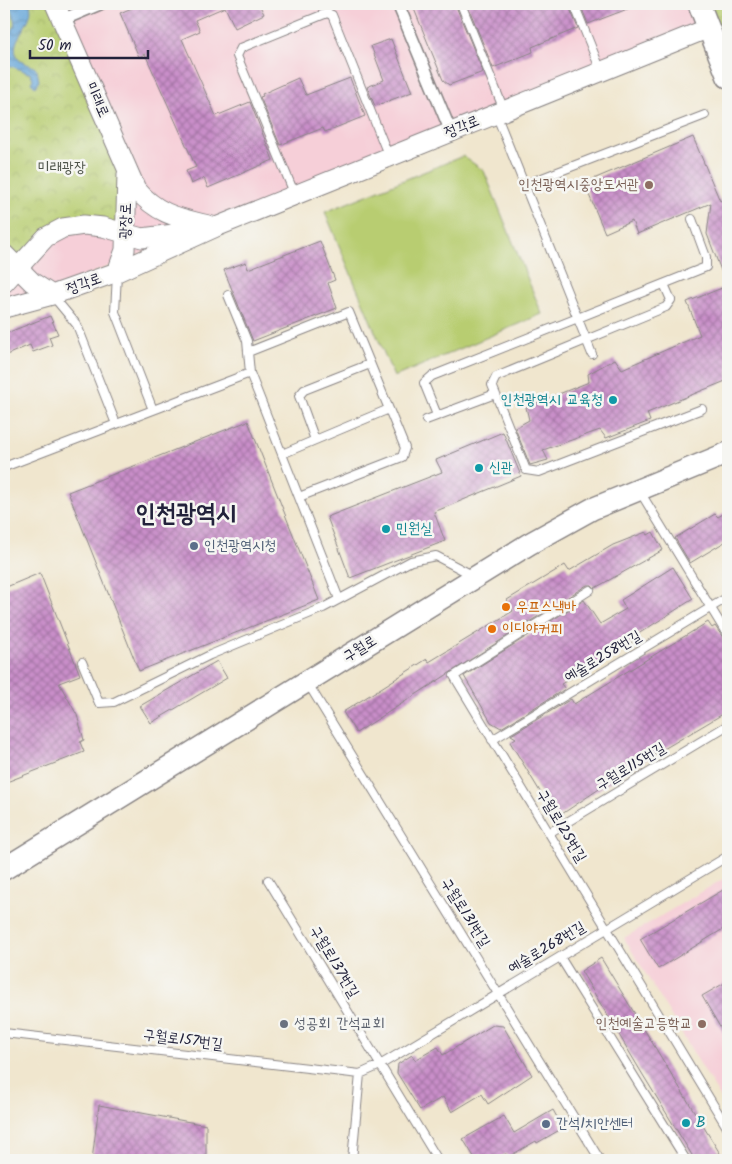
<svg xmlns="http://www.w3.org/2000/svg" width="732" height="1164" font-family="Kalam,'Poor Story',sans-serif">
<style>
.built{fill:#f6cfd8}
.park{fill:url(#park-crowns);stroke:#6d7856}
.pitch{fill:#b8cd71;stroke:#6d7856}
.water{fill:url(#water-waves);stroke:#44648a}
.building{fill:url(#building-cross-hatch)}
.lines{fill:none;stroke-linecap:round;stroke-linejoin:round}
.service-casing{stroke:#898484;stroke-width:10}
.pedestrian-casing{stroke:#898484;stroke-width:14}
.tertiary-casing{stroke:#898484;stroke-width:21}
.secondary-casing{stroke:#898484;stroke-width:24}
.service{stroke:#fff;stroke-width:8}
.pedestrian{stroke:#fff;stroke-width:11}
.tertiary{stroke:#fff;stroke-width:19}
.secondary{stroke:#fff;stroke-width:21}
.education-dot{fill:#8d6e63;stroke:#f6f6f2;stroke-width:2}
.culture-dot{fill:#0f9aa8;stroke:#f6f6f2;stroke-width:2}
.service-dot{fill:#5c6f8a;stroke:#f6f6f2;stroke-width:2}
.food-dot{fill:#e8710a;stroke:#f6f6f2;stroke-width:2}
.worship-dot{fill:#6b7280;stroke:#f6f6f2;stroke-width:2}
.labels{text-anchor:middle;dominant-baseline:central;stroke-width:5;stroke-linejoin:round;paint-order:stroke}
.street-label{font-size:15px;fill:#22223b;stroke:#f6f6f2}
.park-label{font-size:15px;fill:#4f554b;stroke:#f6f6f2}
.education-label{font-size:15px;fill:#785e54;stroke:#f6f6f2;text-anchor:end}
.culture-label{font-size:15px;fill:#0d838f;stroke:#f6f6f2;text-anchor:start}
.service-label{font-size:15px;fill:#4e5e75;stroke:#f6f6f2;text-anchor:start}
.food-label{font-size:15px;fill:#c56008;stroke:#f6f6f2;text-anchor:start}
.worship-label{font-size:15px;fill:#5b616d;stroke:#f6f6f2;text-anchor:start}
.town-label{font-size:25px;font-weight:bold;fill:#22223b;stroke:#f6f6f2}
</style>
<defs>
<pattern id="park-crowns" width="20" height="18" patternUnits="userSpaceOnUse" patternTransform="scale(1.25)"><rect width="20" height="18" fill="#b8cd71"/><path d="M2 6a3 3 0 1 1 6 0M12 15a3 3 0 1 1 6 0" fill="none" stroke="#9eb063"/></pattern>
<pattern id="water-waves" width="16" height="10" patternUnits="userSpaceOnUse" patternTransform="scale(1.25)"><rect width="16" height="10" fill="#67a7da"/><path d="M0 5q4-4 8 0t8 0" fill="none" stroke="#5488b2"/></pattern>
<pattern id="building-cross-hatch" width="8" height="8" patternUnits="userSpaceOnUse" patternTransform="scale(1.25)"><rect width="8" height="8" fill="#c98ec9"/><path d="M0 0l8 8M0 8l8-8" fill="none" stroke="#a374a4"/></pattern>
</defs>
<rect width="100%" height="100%" fill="#f6f6f2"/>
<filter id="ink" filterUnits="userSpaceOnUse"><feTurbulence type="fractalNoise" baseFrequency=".02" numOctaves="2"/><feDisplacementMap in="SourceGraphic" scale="10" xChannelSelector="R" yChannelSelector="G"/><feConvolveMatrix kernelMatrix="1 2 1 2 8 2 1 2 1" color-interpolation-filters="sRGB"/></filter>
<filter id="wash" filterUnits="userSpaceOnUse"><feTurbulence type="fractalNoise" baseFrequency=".0096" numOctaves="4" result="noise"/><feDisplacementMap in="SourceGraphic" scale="20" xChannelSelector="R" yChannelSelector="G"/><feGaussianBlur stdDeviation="1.12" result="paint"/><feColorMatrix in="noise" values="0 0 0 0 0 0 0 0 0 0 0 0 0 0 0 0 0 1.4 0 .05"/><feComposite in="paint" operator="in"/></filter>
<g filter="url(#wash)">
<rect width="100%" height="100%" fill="#f0e6ce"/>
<path class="built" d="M4,4H699L708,28L4,308Z
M728,876V1110L624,938Z"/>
<path class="park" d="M4,4H55L127,169L126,235L63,228L17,268L4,253Z
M699,4H728V77Z"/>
<path class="pitch" d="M463,156L484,171L542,314L394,377L325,212Z"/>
<path class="water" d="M10,4H30C36,23 8,38 17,57C21,65 32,63 37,70L39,81L35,87L31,83L33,79L31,74L4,63V43L15,26L13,12L8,8Z"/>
<g id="blocks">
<path class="building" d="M141,4H259L264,14L235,28L225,7L195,20L200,31L182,39L216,116L250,102L273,160L208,188L204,178L191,184L186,171L196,167L145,54L139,57L120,13Z
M412,4H455L483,72L449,85L443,80Z
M467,4H568L578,28L532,47L533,52L493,68Z
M580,4H638V5L588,24Z
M391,39L412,92L375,106L367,87L384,80L371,46Z
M298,78L306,95L350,78L365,116L325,132L323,128L280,145L260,97L263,96L262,94Z
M693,137L720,201L728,198V380L647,413L650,421L606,438L600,430L543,450L548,460L530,465L515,428L529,420L526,407L589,382L588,374L615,359L622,369L700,335L687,302L727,286L707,234L711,203L637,234L632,221L605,233L584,183Z
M320,241L335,280L328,283L337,308L253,341L224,270L246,262L248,269Z
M50,316L58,334L49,337L52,345L33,352L30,345L4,356V334Z
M248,421L319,600L139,671L68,492Z
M503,432L521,476L434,512L445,541L350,578L327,517L442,472L436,460Z
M728,511V540L690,563L675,538L715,514L718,517Z
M646,532L648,535L653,532L663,550L595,588L592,585H587L356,733L343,712L427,659L429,662L513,611L507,600L565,565L569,571L613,545Z
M673,567L693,599L635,636L637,639L561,684L565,689L501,728L491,722L464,676L584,600L600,624L626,609L621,600Z
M40,573L80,675L59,683L77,715L84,740L80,742L84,752L4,783V588Z
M708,622L712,628L715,626L724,639L728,642V711L620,775L556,818L510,742L516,738L511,735L571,699L574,704Z
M217,661L227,678L151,723L140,706Z
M728,887V926L658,969L640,939Z
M601,958L670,1072L724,1160H695L643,1075L581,971Z
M728,981V1041L702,996Z
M493,1025L503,1026L532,1075L488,1104L482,1094L452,1112L443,1097L420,1110L397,1073L398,1064L412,1055L415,1060L438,1047L443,1055Z
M99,1105L206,1125V1160H92Z
M553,1110L563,1128L537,1143L536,1141L508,1157L506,1154L495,1160H476L463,1139L504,1116L514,1133Z"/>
</g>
</g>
<g filter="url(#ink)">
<use href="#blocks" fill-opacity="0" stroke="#898484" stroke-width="1"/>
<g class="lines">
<defs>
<path id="service" d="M461,4L504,110
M574,4L601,71
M496,114L592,354
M524,185L705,115
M295,195L237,56L241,48L327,13L332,15L389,157
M117,274L115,312L153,410
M664,284L671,300L666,307L496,377L492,385L526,470L539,472L702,409
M52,295L77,325L116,424
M228,295L247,341L250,373L339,599
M248,352L349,312L405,448L402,457L299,497
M437,415L424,383L432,376L706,267V257L692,219
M426,420L495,394
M315,440L299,396L304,390L370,364
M282,454L389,409
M4,467L250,373
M639,490L728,636
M590,590L454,676L728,1129
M82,662L99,703L114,702L210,655L323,608L411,561L436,556L474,576
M307,682L600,1160
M492,740L728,597
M549,833L728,725
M268,880L438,1160
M560,957L686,1160
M4,1033L360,1074L380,1065L728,856
M352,1160L360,1074"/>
<path id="pedestrian" d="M398,4L451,132
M62,20L100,4"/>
<path id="tertiary" d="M55,4L136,189C160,217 181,218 216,227
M4,254L32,282L52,295
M117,272L125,250L127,174
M4,283L46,237L63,228L84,225L103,227L142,238L190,232
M4,308L52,295L117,272L216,227L709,28"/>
<path id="secondary" d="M699,4L728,77
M4,869L529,544L592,509L728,453"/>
</defs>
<use href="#service" class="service-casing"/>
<use href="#pedestrian" class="pedestrian-casing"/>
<use href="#tertiary" class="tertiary-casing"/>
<use href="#secondary" class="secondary-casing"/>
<use href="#service" class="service"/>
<use href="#pedestrian" class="pedestrian"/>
<use href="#tertiary" class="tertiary"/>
<use href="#secondary" class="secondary"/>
</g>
</g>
<g class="education-dot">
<circle cx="649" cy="185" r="5"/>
<circle cx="702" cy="1024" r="5"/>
</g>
<g class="culture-dot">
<circle cx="613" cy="400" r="5"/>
<circle cx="479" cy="468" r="5"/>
<circle cx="386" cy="529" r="5"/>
<circle cx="686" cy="1123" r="5"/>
</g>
<g class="service-dot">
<circle cx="194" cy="546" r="5"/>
<circle cx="546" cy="1124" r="5"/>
</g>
<g class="food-dot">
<circle cx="506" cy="607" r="5"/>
<circle cx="492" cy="629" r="5"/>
</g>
<circle class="worship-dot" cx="284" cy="1024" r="5"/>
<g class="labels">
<g class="street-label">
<text transform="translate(97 100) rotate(66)">미래로</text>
<text transform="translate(462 127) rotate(-22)">정각로</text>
<text transform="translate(126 221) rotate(-88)">광장로</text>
<text transform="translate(84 284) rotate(-20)">정각로</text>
<text transform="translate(360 649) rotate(-32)">구월로</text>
<text transform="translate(603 657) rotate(-31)">예술로258번길</text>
<text transform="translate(631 767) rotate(-31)">구월로115번길</text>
<text transform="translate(561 826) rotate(59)">구월로125번길</text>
<text transform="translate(465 913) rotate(58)">구월로131번길</text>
<text transform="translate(547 948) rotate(-31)">예술로268번길</text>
<text transform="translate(334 962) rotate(59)">구월로137번길</text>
<text transform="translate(183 1040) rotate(7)">구월로157번길</text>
</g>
<g class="park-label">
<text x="62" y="168">미래광장</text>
</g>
<g class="education-label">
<text x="639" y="185">인천광역시중앙도서관</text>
<text x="692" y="1024">인천예술고등학교</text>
</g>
<g class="culture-label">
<text x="603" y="400" text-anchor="end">인천광역시 교육청</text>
<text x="489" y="468">신관</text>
<text x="396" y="529">민원실</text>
<text x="696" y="1123">B</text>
</g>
<g class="service-label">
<text x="204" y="546">인천광역시청</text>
<text x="556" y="1124">간석1치안센터</text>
</g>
<g class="food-label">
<text x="516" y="607">우프스낵바</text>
<text x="502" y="629">이디야커피</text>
</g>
<g class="worship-label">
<text x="294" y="1024">성공회 간석교회</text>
</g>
<g class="town-label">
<text x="186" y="514">인천광역시</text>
</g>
</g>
<rect width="732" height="1164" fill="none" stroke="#f6f6f2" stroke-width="20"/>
<path d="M30 50v8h118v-8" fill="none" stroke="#22223b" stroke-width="2.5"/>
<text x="38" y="50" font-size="15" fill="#22223b" stroke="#f6f6f2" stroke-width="4" paint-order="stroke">50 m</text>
</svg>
